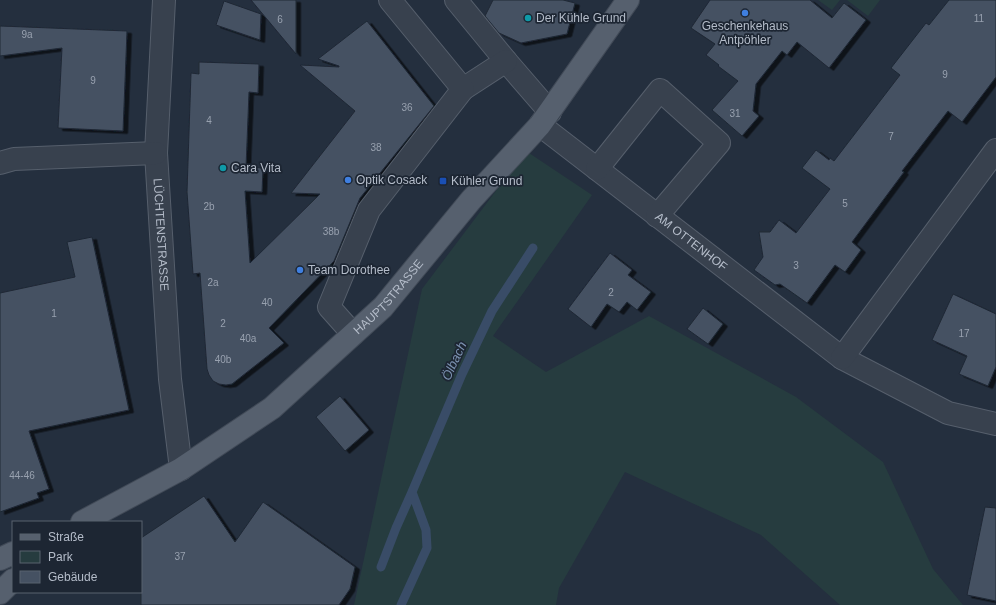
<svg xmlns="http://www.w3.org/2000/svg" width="996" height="605" font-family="Arial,sans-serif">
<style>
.green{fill:#263c3f}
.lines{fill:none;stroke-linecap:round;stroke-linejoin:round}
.stream{stroke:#394c67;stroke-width:9}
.building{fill:#455162;stroke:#1f2835;filter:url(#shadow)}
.minor-casing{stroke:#565f6c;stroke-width:24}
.major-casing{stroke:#414a57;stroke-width:24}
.minor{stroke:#38414e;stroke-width:22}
.major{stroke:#56606e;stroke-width:22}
.shop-dot{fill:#3f7fe0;stroke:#1d2633;stroke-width:1.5}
.culture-dot{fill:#0f9aa8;stroke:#1d2633;stroke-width:1.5}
.transit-dot{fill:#1a4fb4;stroke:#1d2633;stroke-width:1.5}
.labels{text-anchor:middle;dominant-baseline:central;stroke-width:3.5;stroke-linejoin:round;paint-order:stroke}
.number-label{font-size:10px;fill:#98a1af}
.poi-label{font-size:12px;fill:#b4bcc9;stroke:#1d2633;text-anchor:start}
.street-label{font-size:12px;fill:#b4bcc9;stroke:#1d2633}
.water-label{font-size:13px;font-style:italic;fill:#7c92b1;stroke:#1d2633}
</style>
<defs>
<filter id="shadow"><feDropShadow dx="4.5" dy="2.5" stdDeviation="0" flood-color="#0009"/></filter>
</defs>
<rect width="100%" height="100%" fill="#242f3e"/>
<path class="green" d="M818,0H840L832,10Z
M847,0H880L868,16Z
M526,151L592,195L493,336L546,372L649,316L796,397L883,462L933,569L963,605H840L761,535L625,472L559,588L556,605H354L422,289Z"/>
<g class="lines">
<path class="stream" d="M381,567L396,528L412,492
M401,605L427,548L426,530L412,492L462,374L492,311L533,248"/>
</g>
<path class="building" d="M251,0H296V54Z
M493,0H563L575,3L567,34L521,43L499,33L485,16Z
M710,0H810L832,18L844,3L866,20L829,68L797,42L787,55L782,51L756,84L753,111L759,116L742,136L712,110L738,81L718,66L719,65L706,55L715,44L691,28Z
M949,0H996V77L962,122L948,111L902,171L904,172L852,242L861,250L845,272L835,265L807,303L780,284L775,285L754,270L763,257L759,232H770L779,220L796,233L830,189L802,168L816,150L829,160L830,158L834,161L900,75L891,68L926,23L929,25Z
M224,1L261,14L260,40L216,25Z
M367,21L434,106L360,198L334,261L269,328L284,343L232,384L226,385L219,384L213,381L209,375L207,369L200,273L193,274L187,192L191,73L199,74V62L259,64L258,93L249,92L246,167L263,168L262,192L245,191L250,263L320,194L291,193L355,111L300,65L339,67V66L318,59Z
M0,26L127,31L123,131L58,128L62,48L0,56Z
M92,237L129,410L29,431L49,489L37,493L39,498L0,512V293L75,277L67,242Z
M610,253L632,270L628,275L651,292L637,310L627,302L619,312L607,304L591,327L568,309Z
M953,294L996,314V367L988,386L959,374L967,356L932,340Z
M703,308L723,324L708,344L687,329Z
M340,396L369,430L345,451L316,417Z
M204,496L235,542L263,502L355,567L350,589L339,605H141V538Z
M985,507L996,508V601L967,595Z"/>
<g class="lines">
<defs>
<g id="minor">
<path id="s1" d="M164,0L156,153L170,379L181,469"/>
<path d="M456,0L506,61L550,112"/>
<path d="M463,89L506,61"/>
<path id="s2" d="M540,125L842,358L948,413L996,424"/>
<path d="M0,163L14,159L156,153"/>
<path d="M597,169L660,90L719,143L657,216"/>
<path d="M353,334L329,307L369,210L463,89L390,0"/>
<path d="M842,358L996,150"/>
</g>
<g id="major">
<path id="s3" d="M82,522L181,469L272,408L383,307L471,200L540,125L628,0"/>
<path d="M0,559L13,553"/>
<path d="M0,593L13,580"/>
</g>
</defs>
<use href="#minor" class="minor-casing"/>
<use href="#major" class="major-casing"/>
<use href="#minor" class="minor"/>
<use href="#major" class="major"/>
</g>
<g class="shop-dot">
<circle cx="745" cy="13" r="4"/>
<circle cx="348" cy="180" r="4"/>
<circle cx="300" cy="270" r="4"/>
</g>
<g class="culture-dot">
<circle cx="528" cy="18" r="4"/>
<circle cx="223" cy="168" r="4"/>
</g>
<rect class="transit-dot" x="439" y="177" width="8" height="8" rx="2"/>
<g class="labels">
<g class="number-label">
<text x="979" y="18">11</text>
<text x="280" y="19">6</text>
<text x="27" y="34">9a</text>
<text x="945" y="74">9</text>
<text x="93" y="80">9</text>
<text x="407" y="107">36</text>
<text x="735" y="113">31</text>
<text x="209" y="120">4</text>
<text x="891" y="136">7</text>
<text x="376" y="147">38</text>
<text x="845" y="203">5</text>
<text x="209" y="206">2b</text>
<text x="331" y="231">38b</text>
<text x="796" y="265">3</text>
<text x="213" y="282">2a</text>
<text x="611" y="292">2</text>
<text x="267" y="302">40</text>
<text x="54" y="313">1</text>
<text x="223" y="323">2</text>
<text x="964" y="333">17</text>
<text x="248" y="338">40a</text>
<text x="223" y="359">40b</text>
<text x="22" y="475">44-46</text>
<text x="180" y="556">37</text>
</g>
<g class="poi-label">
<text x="536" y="18">Der Kühle Grund</text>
<text x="745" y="26" text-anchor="middle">Geschenkehaus<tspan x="745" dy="14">Antpöhler</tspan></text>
<text x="231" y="168">Cara Vita</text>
<text x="356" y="180">Optik Cosack</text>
<text x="451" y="181">Kühler Grund</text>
<text x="308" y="270">Team Dorothee</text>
</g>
<g class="street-label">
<text stroke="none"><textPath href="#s1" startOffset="235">LÜCHTENSTRASSE</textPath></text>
<text stroke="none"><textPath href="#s2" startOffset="191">AM OTTENHOF</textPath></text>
<text stroke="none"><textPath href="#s3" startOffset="383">HAUPTSTRASSE</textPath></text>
</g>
<g class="water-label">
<text transform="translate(454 361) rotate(-65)">Ölbach</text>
</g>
</g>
<rect x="12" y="521" width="130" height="72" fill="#1d2633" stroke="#59626f"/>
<rect x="20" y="534" width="20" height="6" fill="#56606e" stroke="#59626f"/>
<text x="48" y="541" font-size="12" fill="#b4bcc9">Straße</text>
<rect x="20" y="551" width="20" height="12" fill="#263c3f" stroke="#59626f"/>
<text x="48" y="561" font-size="12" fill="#b4bcc9">Park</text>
<rect x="20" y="571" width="20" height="12" fill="#455162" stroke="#59626f"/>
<text x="48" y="581" font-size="12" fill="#b4bcc9">Gebäude</text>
</svg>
